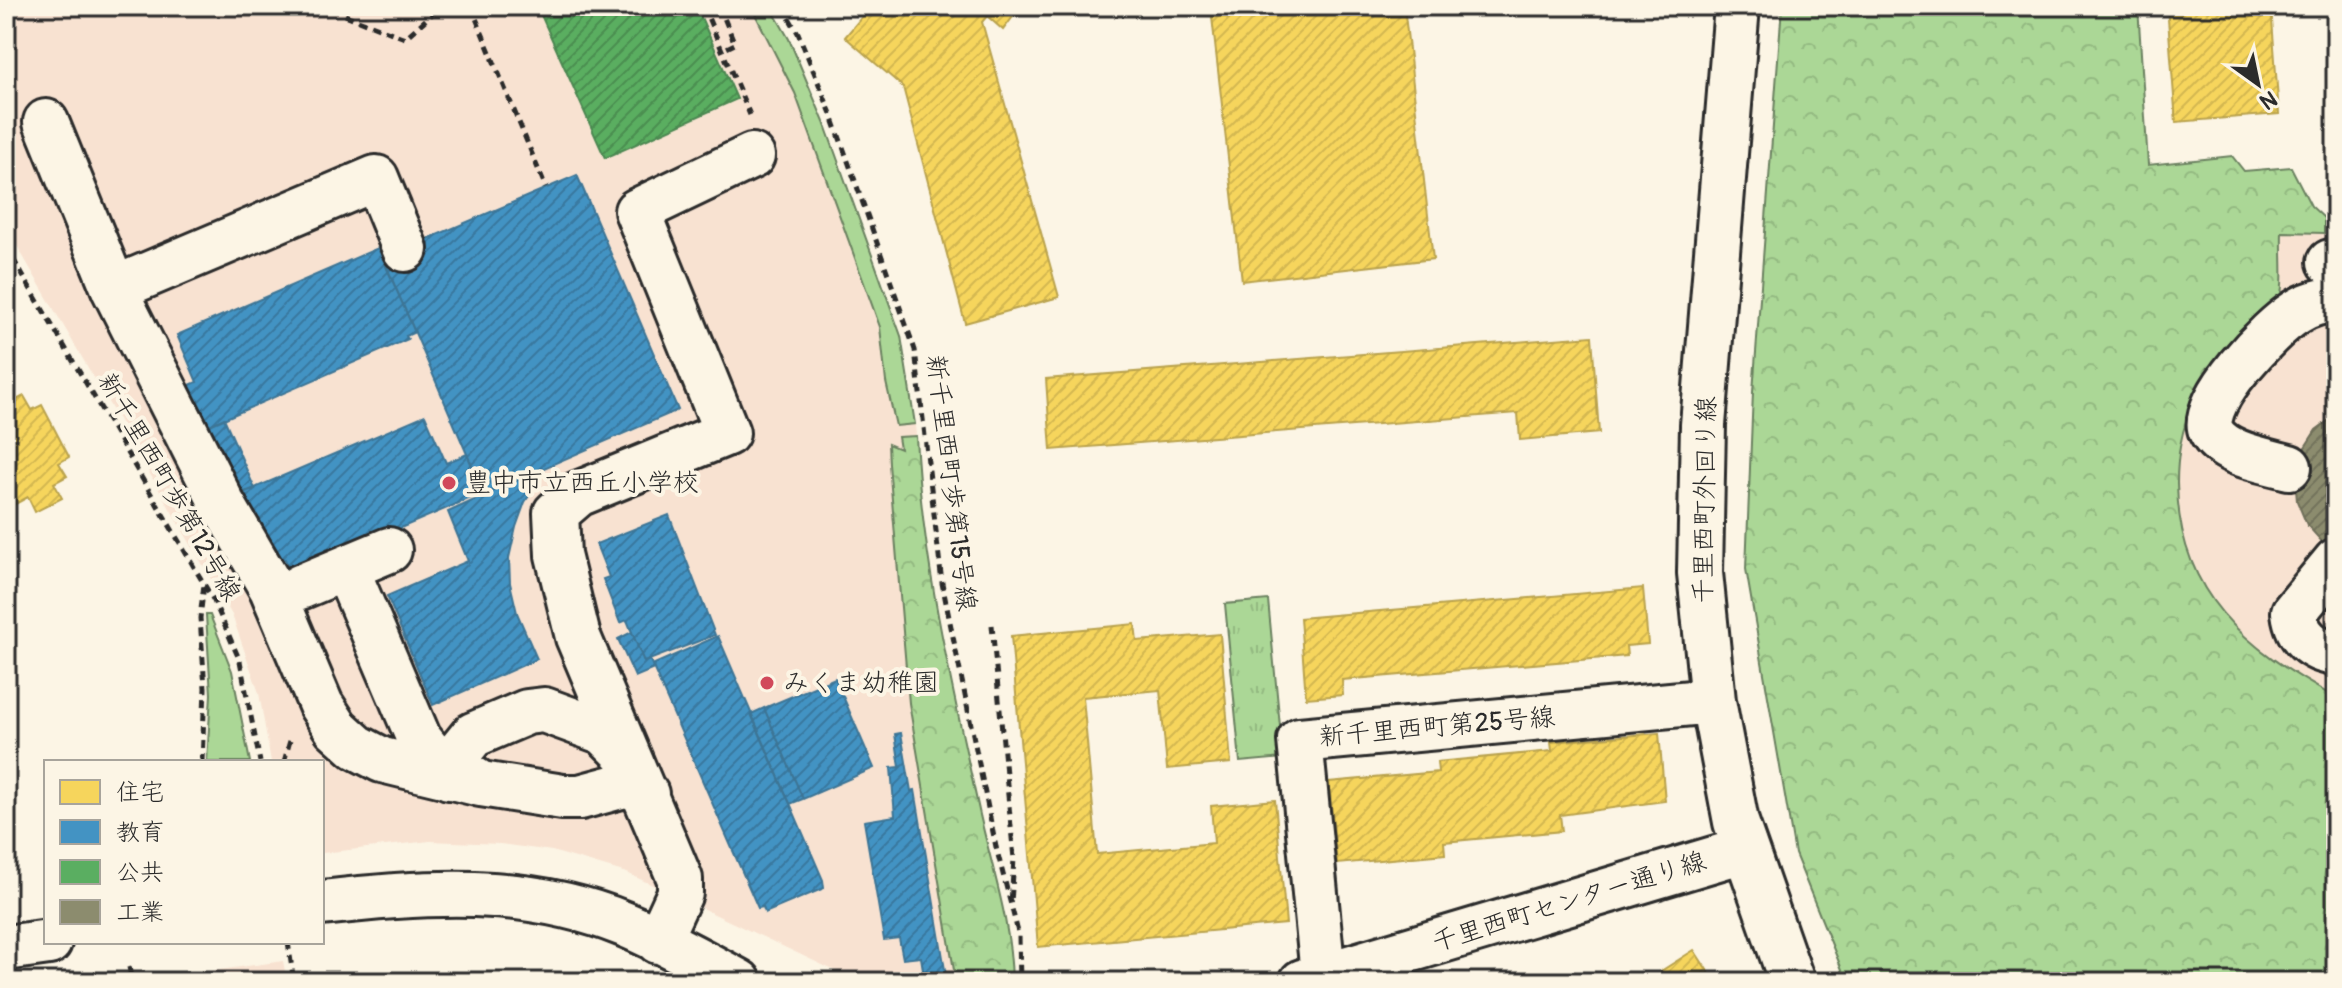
<svg xmlns="http://www.w3.org/2000/svg" width="2342" height="988" font-family="Pangolin,'Klee One',sans-serif">
<style>
.built{fill:#f8e2d1}
.grass{fill:#abd796;stroke:#6b8160;stroke-width:2}
.forest{fill:url(#forest-crowns);stroke:#6b8160;stroke-width:2}
.park{fill:url(#park-tufts);stroke:#6b8160;stroke-width:2}
.homes{fill:url(#homes-hatch);stroke:#b9a24d;stroke-width:2}
.schools{fill:url(#schools-hatch);stroke:#3c7495;stroke-width:2}
.public{fill:url(#public-hatch);stroke:#4c8751;stroke-width:2}
.industry{fill:url(#industry-hatch);stroke:#6f6f5a;stroke-width:2}
.lines{fill:none;stroke-linecap:round;stroke-linejoin:round}
.minor-casing{stroke:#2b2b2b;stroke-width:50}
.path{stroke:#2b2b2b;stroke-width:5;stroke-dasharray:8 6;stroke-linecap:butt}
.minor{stroke:#fcf5e5;stroke-width:44}
.poi-dot{fill:#d1495b;stroke:#fcf5e5;stroke-width:3}
.labels{text-anchor:middle;dominant-baseline:central;stroke-width:8;stroke-linejoin:round;paint-order:stroke}
.poi-label{font-size:26px;fill:#2b2b2b;stroke:#fcf5e5;text-anchor:start}
.street-label{font-size:26px;fill:#2b2b2b;stroke:#fcf5e5}
</style>
<defs>
<pattern id="forest-crowns" width="20" height="18" patternUnits="userSpaceOnUse" patternTransform="scale(2)"><rect width="20" height="18" fill="#abd796"/><path d="M2 6a3 3 0 1 1 6 0M12 15a3 3 0 1 1 6 0" fill="none" stroke="#93b981"/></pattern>
<pattern id="park-tufts" width="24" height="20" patternUnits="userSpaceOnUse" patternTransform="scale(2)"><rect width="24" height="20" fill="#abd796"/><path d="M3 7l-1-3M5 7V3M7 7l1-3M15 17l-1-3M17 17v-4M19 17l1-3" fill="none" stroke="#93b981"/></pattern>
<pattern id="homes-hatch" width="6" height="6" patternUnits="userSpaceOnUse" patternTransform="scale(2)"><rect width="6" height="6" fill="#f6d55c"/><path d="M-1 1l2-2M0 6l6-6M5 7l2-2" fill="none" stroke="#d3b750"/></pattern>
<pattern id="schools-hatch" width="6" height="6" patternUnits="userSpaceOnUse" patternTransform="scale(2)"><rect width="6" height="6" fill="#4393c3"/><path d="M-1 1l2-2M0 6l6-6M5 7l2-2" fill="none" stroke="#38789f"/></pattern>
<pattern id="public-hatch" width="6" height="6" patternUnits="userSpaceOnUse" patternTransform="scale(2)"><rect width="6" height="6" fill="#5aae61"/><path d="M-1 1l2-2M0 6l6-6M5 7l2-2" fill="none" stroke="#4b8e50"/></pattern>
<pattern id="industry-hatch" width="6" height="6" patternUnits="userSpaceOnUse" patternTransform="scale(2)"><rect width="6" height="6" fill="#8c8c6e"/><path d="M-1 1l2-2M0 6l6-6M5 7l2-2" fill="none" stroke="#73735b"/></pattern>
</defs>
<rect width="100%" height="100%" fill="#fcf5e5"/>
<filter id="ink" filterUnits="userSpaceOnUse"><feTurbulence type="fractalNoise" baseFrequency=".0125" numOctaves="2"/><feDisplacementMap in="SourceGraphic" scale="16" xChannelSelector="R" yChannelSelector="G"/><feConvolveMatrix kernelMatrix="1 2 1 2 8 2 1 2 1" color-interpolation-filters="sRGB"/></filter>
<g filter="url(#ink)">
<path class="built" d="M6,6H751L795,93L880,327L886,382L896,425L915,424L916,436L898,437L900,450L888,445L890,484L909,703L956,982H866L848,977L627,873L552,851L500,844L430,841L322,853V762H271L259,693L232,615L6,227Z
M2336,218V768L2034,671L2119,220Z
M283,961L287,982H135Z"/>
<path class="grass" d="M751,6H770L789,39L824,122L901,336L915,424L896,426L886,382L880,327L795,93Z
M206,615H210L232,671L250,762H207L211,694Z"/>
<path class="forest" d="M1782,6H2138L2148,165L2232,156L2244,171L2291,167L2311,206L2324,218V233L2282,232C2281,255 2285,283 2279,305C2275,323 2208,384 2194,406C2181,425 2177,460 2177,483C2178,594 2245,648 2336,698V932L2331,982H1847L1795,854L1746,569L1753,392Z
M916,436C922,564 953,690 980,815C993,872 1011,923 1012,982H956L909,703L889,464L888,444L900,449L898,437Z"/>
<path class="park" d="M1268,600L1283,758L1240,762L1225,604Z"/>
<path class="homes" d="M871,6H1021L1003,30L987,16L982,22L1059,297L965,323L903,87L845,37Z
M1300,6H1404L1433,259L1242,281L1212,17Z
M2167,6H2271L2279,114L2176,122Z
M1592,336L1599,433L1520,440L1518,413L1051,450L1046,379Z
M24,396L32,410L42,405L69,457L59,463L67,476L54,483L62,498L35,512L28,497L6,509V405Z
M1643,588L1648,644L1626,646L1627,656L1342,680L1343,695L1306,698L1300,618Z
M1135,624L1137,641L1220,634L1231,763L1167,769L1160,690L1083,697L1097,854L1214,843L1211,806L1275,800L1286,924L1038,947L1011,636Z
M1659,733L1665,801L1560,815L1562,831L1444,842L1445,854L1337,864L1329,782L1438,772L1437,762L1552,751L1551,742Z
M1694,950L1715,982H1665L1667,980L1661,971Z"/>
<path class="schools" d="M577,175L678,410L484,494L383,258Z
M378,248L415,332L406,336L408,339L203,428L185,387L197,382L177,335Z
M425,415L446,463L467,454L481,486L470,491L473,497L291,575L285,559L273,564L243,493Z
M224,418L255,489L232,495L203,428Z
M527,476L530,481L538,482L525,502L516,527L509,558L510,583L517,613L537,659L433,705L387,596L468,561L448,512Z
M669,515L715,635L644,662L627,620L620,623L603,579L609,577L596,544Z
M632,632L644,662L650,660L654,669L635,677L618,639Z
M718,636L823,880L824,888L765,913L763,907L758,908L652,665Z
M835,678L874,768L803,799L764,708Z
M764,708L803,799L790,804L751,714Z
M901,733L911,791L915,790L947,982H925L921,957L903,959L899,938L884,940L864,821L895,816L891,768L900,767L895,734Z"/>
<path class="public" d="M537,6H696L737,99L605,158Z"/>
<path class="industry" d="M2336,415V551L2324,544L2307,525L2297,501L2295,476L2302,452L2316,430Z"/>
<g class="lines">
<defs>
<path id="minor" d="M1737,6L1703,425L1700,573L1713,701L1736,822L1792,982
M46,122L114,289L222,503L272,589L321,705L336,728L357,747L382,760L481,784
M2330,262H2336
M114,289L376,178L405,249
M2289,467C2266,460 2223,455 2211,431C2198,402 2272,327 2295,313C2306,305 2323,300 2336,300
M2336,561L2294,612C2297,637 2312,650 2336,653
M346,568L419,739L449,777
M300,587L389,550
M626,754L604,732L544,710L527,712L473,735L456,756L462,772L481,784L563,797H580L628,784L646,794
M322,903C425,891 526,884 624,924C663,940 702,962 739,982
M658,941L680,893V879L578,637L558,555L556,513L578,494L727,433L637,211L752,156
M6,948L49,942
M1323,975L1300,740L1713,701
M1302,982L1744,850"/>
</defs>
<use href="#minor" class="minor-casing"/>
<path class="path" d="M471,6L546,188
M703,6L750,115
M719,6L735,44L722,50
M782,6L798,33L832,116L915,350L942,583L996,847L1019,936L1020,982
M345,15L405,38L441,6
M6,247L214,601L240,661L260,762
M992,625L1014,859L1011,903
M202,762L205,688L200,618L204,584
M284,762L291,737
M288,942L294,982
M129,967L132,982"/>
<use href="#minor" class="minor"/>
</g>
</g>
<g class="poi-dot">
<circle cx="449" cy="483" r="8"/>
<circle cx="767" cy="683" r="8"/>
</g>
<g class="labels">
<g class="poi-label">
<text x="465" y="483">豊中市立西丘小学校</text>
<text x="783" y="683">みくま幼稚園</text>
</g>
<g class="street-label">
<text transform="translate(951 483) rotate(83)">新千里西町歩第15号線</text>
<text transform="translate(169 487) rotate(60)">新千里西町歩第12号線</text>
<text transform="translate(1705 500) rotate(-89)">千里西町外回り線</text>
<text transform="translate(1437 727) rotate(-5)">新千里西町第25号線</text>
<text transform="translate(1569 902) rotate(-17)">千里西町センター通り線</text>
</g>
</g>
<rect width="2342" height="988" fill="none" stroke="#fcf5e5" stroke-width="32"/>
<rect x="16" y="16" width="2310" height="956" fill="none" stroke="#2b2b2b" stroke-width="3" filter="url(#ink)"/>
<rect x="44" y="760" width="280" height="184" fill="#fcf5e5" stroke="#a8a49b" stroke-width="2"/>
<rect x="60" y="780" width="40" height="24" fill="#f6d55c" stroke="#a8a49b" stroke-width="2"/>
<text x="116" y="800" font-size="24" fill="#2b2b2b">住宅</text>
<rect x="60" y="820" width="40" height="24" fill="#4393c3" stroke="#a8a49b" stroke-width="2"/>
<text x="116" y="840" font-size="24" fill="#2b2b2b">教育</text>
<rect x="60" y="860" width="40" height="24" fill="#5aae61" stroke="#a8a49b" stroke-width="2"/>
<text x="116" y="880" font-size="24" fill="#2b2b2b">公共</text>
<rect x="60" y="900" width="40" height="24" fill="#8c8c6e" stroke="#a8a49b" stroke-width="2"/>
<text x="116" y="920" font-size="24" fill="#2b2b2b">工業</text>
<g transform="translate(2258 84) rotate(147)" stroke="#fcf5e5" stroke-width="6" paint-order="stroke">
<path d="M0-6L14 30L0 20L-14 30Z" fill="#2b2b2b"/>
<text y="-12" font-size="22" font-weight="bold" text-anchor="middle" fill="#2b2b2b">N</text>
</g>
</svg>
